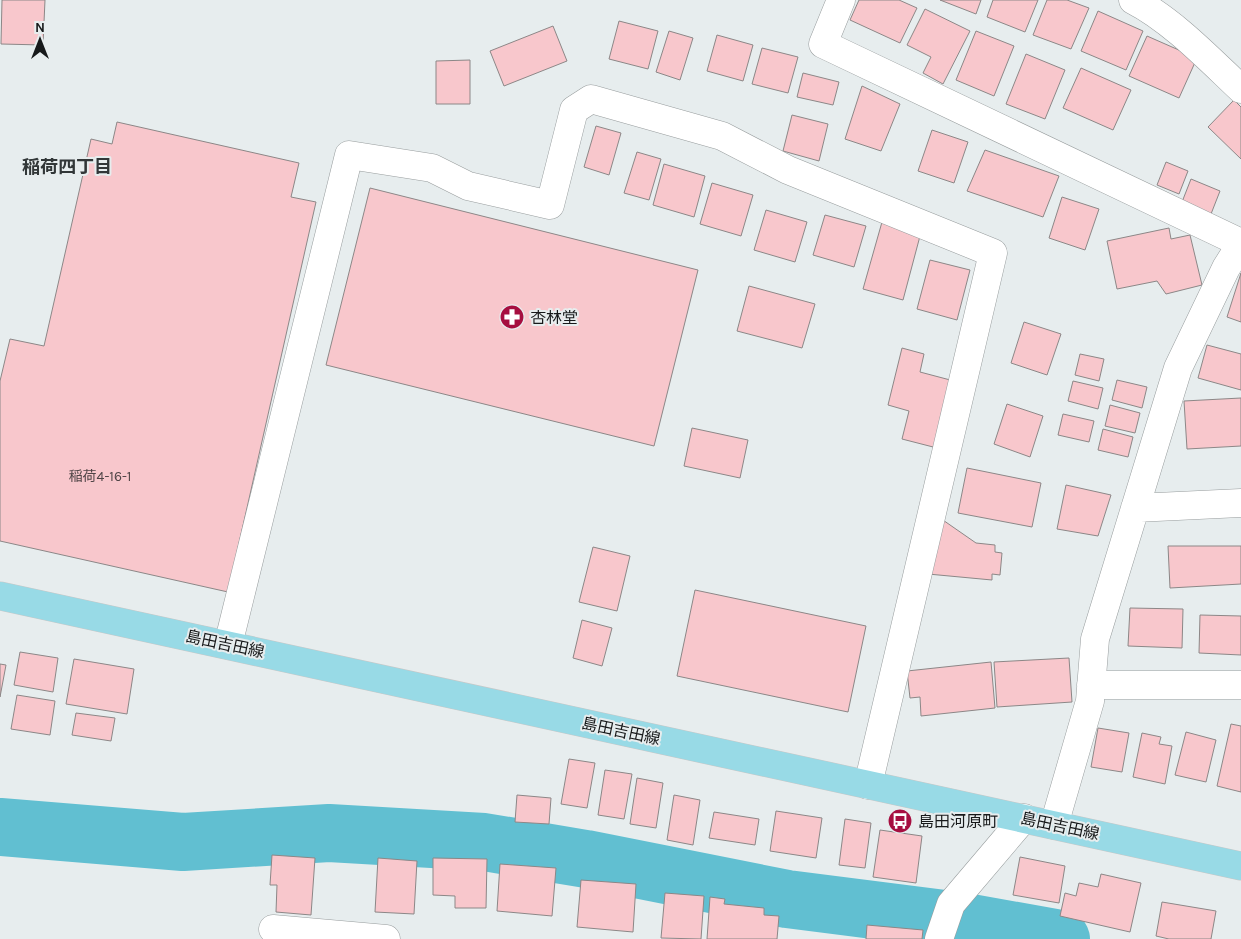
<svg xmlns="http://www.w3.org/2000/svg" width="1241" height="939" font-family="Karla,'Noto Sans JP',sans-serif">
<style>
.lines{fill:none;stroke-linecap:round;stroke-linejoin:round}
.river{stroke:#61bfd1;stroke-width:58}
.building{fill:#f8c7cc;stroke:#8c8787}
.minor-casing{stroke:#989d9e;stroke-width:29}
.major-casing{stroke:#c7c8c8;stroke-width:29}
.minor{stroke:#fff;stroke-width:28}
.major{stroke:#98dae6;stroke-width:28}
.labels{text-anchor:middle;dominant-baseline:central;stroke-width:4;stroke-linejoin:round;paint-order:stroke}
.number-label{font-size:14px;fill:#4f4446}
.poi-label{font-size:16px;fill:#17191a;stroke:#e7edee;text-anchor:start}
.street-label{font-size:16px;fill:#17191a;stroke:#e7edee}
.neighbourhood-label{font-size:18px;font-weight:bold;fill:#323738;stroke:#e7edee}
</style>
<rect width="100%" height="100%" fill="#e7edee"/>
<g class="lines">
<path class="river" d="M0,827L183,842L329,833L484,842L586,859L787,899L960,921L1061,939"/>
</g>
<path class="building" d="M2,0H45L43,45L1,44Z
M859,0H899L917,8L900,43L850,20Z
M940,0H981L976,14Z
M993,0H1038L1025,32L987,17Z
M1047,0H1067L1089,8L1071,49L1033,35Z
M925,9L970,31L943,84L923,73L931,57L907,45Z
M1098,11L1143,31L1126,70L1081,51Z
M619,21L658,31L648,69L609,59Z
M553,26L567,61L504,86L490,51Z
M669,31L693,38L680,80L656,72Z
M976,31L1014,46L994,96L956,80Z
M717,35L753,45L743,81L707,71Z
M1147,36L1197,58L1179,98L1129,76Z
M762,48L798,57L788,93L752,84Z
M1026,54L1065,70L1045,119L1006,104Z
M470,60V104H436V61Z
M1081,68L1131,90L1113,130L1063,108Z
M803,73L839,82L833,105L797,97Z
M862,86L900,104L881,151L845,139Z
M1234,100L1241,107V159L1208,127Z
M792,115L828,124L819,161L783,151Z
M117,122L299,163L291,197L316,202L228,592L0,541V381L10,339L44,346L91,139L112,144Z
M596,126L621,133L609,175L584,167Z
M932,130L968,142L954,183L918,171Z
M985,150L1059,176L1043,217L967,191Z
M637,152L661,159L649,200L624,193Z
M1166,162L1188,171L1179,194L1157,185Z
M664,164L705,176L694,217L653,205Z
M1191,179L1220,191L1211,214L1182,202Z
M712,183L753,195L741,236L700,224Z
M370,188L698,270L654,446L326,365Z
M1062,197L1099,209L1085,250L1049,238Z
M766,210L807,222L795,262L754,250Z
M825,215L866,226L854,267L813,255Z
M882,222L920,236L903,300L863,289Z
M1169,228L1171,239L1190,235L1202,285L1166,294L1157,281L1117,289L1107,241Z
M930,260L970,270L957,320L917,309Z
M1241,273V322L1227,317Z
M749,286L815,304L802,348L737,331Z
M1024,322L1061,334L1047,375L1011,363Z
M1207,345L1241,354V390L1198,378Z
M902,348L924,354L920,372L954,381L937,448L902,439L909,411L888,405Z
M1080,354L1104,359L1099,381L1075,375Z
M1117,380L1147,387L1142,408L1112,400Z
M1073,381L1103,388L1098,409L1068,401Z
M1241,398V446L1187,449L1184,401Z
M1007,404L1043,416L1030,457L994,444Z
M1110,405L1140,413L1135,433L1105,426Z
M1063,414L1094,421L1089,442L1058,435Z
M692,428L748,440L740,478L684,466Z
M1103,429L1133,437L1128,457L1098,450Z
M967,468L1041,483L1032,527L958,513Z
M1066,485L1111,495L1098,536L1057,529Z
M940,518L976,543L995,545V552L1002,553L1000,575L992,574V580L928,574Z
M1168,546H1241V584L1170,588Z
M593,547L630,556L617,611L579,602Z
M695,590L866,626L848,712L677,676Z
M1130,608L1183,609L1182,648L1128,646Z
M1200,615L1241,616V655L1199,653Z
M582,620L612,628L602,666L573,658Z
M20,652L58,658L53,692L14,685Z
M1069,658L1072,702L997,707L994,662Z
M74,659L134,669L127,714L66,704Z
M991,662L995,708L921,716L920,697L910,698L907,671Z
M0,664L6,665L0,697Z
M17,695L55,701L50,735L11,729Z
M76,713L115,718L111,741L72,735Z
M1231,724L1241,726V792L1217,786Z
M1098,728L1129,733L1122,772L1091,767Z
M1186,732L1216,740L1206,782L1175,775Z
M1142,733L1161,737L1159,744L1172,746L1165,784L1133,777Z
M569,759L595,763L587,808L561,804Z
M605,770L632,774L624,819L598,815Z
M637,778L663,783L656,828L630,824Z
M517,795L551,798L549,824L515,822Z
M674,795L700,800L693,845L667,840Z
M776,811L822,818L816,858L770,851Z
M714,812L759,819L755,845L709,838Z
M845,819L871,823L865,868L839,865Z
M880,830L922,836L916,883L873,877Z
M272,855L315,858L311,915L276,912L277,885H270Z
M1020,857L1065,866L1059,903L1013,895Z
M378,858L417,861L414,914L375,912Z
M433,858L487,859L486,908H455V896L433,895Z
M500,864L556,868L552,916L497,911Z
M1101,874L1141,883L1130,932L1060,916L1065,893L1076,896L1079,883L1098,887Z
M581,880L636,884L633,932L577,927Z
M665,893L704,896L701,939L661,938Z
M710,897L725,899L724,904L764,908V915L779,916L777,939H707Z
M1162,902L1216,911L1211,939H1169L1156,936Z
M867,925L923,930L922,939H866Z"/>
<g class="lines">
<defs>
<path id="minor" d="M841,0L823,44L1241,243
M1133,0C1172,20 1209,59 1241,89
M1135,508L1241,503
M228,645L349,155L432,168L468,186L550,205L574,110L591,99L722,136L788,170L993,253L868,785
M1091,685H1241
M1054,825L1090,701L1095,639L1178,368L1226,268L1241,244
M273,929L386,939
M939,939L951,904L1024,818"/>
<path id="major" d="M0,596L1241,866"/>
</defs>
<use href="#minor" class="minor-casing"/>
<use href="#major" class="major-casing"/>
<use href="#minor" class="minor"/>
<use href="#major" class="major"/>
</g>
<defs>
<symbol id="pharmacy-disc" viewBox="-11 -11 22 22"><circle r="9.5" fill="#a60e40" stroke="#e7edee"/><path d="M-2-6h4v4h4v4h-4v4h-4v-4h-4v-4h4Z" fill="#fff"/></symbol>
<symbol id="bus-disc" viewBox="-11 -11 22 22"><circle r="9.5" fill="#a60e40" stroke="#e7edee"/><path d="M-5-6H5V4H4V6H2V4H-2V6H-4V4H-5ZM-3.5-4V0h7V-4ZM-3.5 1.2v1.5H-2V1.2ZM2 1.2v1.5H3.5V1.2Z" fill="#fff"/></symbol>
</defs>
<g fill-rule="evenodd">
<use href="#pharmacy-disc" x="498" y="303" width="28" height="28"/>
<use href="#bus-disc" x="886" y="807" width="28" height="28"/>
</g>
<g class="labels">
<g class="number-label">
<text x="100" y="476">稲荷4-16-1</text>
</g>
<g class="poi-label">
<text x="530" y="317">杏林堂</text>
<text x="918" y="821">島田河原町</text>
</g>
<g class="street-label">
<text transform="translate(225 644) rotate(12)">島田吉田線</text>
<text transform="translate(621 731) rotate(12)">島田吉田線</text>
<text transform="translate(1060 826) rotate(12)">島田吉田線</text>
</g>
<g class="neighbourhood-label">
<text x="67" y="167">稲荷四丁目</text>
</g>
</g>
<g transform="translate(40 40)" stroke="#e7edee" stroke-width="4" paint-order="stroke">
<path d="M0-4L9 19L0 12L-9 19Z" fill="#17191a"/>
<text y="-8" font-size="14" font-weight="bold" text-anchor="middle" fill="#17191a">N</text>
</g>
</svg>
